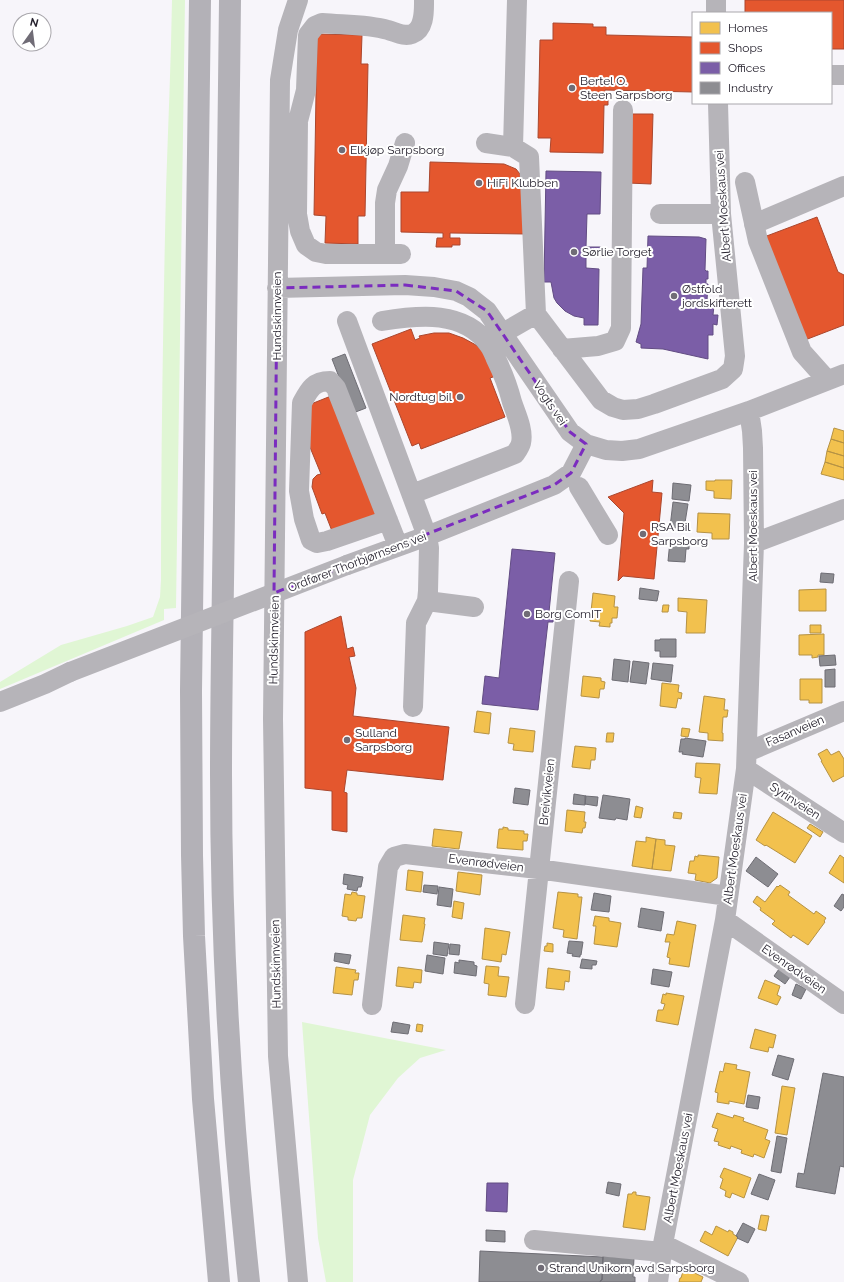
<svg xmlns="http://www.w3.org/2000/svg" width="844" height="1282" font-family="Raleway,sans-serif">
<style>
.green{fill:#e0f6d4}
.homes{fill:#f2c14e;stroke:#b59245}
.shops{fill:#e4572e;stroke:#ab472e}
.offices{fill:#7b5ea7;stroke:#624c83}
.industry{fill:#8d8d92;stroke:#6e6d74}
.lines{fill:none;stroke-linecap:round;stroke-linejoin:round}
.minor{stroke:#b6b4b9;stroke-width:20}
.highway{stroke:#b3b1b7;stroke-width:22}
.minor-bridge{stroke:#b6b4b9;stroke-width:20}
.marked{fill:none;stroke:#7b2cbf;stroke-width:3;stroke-dasharray:8 5;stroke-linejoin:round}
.poi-dot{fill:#706c76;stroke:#fff;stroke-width:1.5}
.labels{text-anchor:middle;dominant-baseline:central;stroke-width:4;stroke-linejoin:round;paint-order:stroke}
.poi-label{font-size:12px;fill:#27232f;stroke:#fff;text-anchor:start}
.street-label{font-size:12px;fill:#27232f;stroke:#fff}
</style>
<rect width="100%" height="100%" fill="#f7f5fa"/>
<path class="green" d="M172,0H185L176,608L164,609V620L0,689V682L61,645L127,626L153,617L160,597L161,580C161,450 163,320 166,190C168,127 171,63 172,0Z
M302,1022L446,1050L420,1058L398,1078L370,1115L353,1180V1282H326L318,1238Z"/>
<path class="homes" d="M834,428L844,431V443L831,439Z
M831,439L844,443V456L827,451Z
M827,451L844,456V468L825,462Z
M825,462L844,468V480L821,474Z
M715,480H732L731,499L714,498V491L706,490V481H715Z
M698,513L730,514L729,539H712V533L697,532Z
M826,589V611H799V590Z
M593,593L615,596L614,607H618L617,618H612V623H610V627L599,626L600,622L590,621Z
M678,598L707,600L705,633H686L687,612L678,611Z
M663,605H669L668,612H662Z
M810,625H821V633H810Z
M824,634V655H818V657L812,658V655H799V635Z
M583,676L601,678V681L605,682L604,689H600L599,698L581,696Z
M800,679H822V703H809V700H800Z
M662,683L679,685L678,692L682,693L681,699L678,698L676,708L660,706Z
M704,696L725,699L724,710H728L727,717H723L722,733H723V741L708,740V733L699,732Z
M477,711L491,713L489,734L474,732Z
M510,728L535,731L533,752L513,750L514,744L508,743Z
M682,728L690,729L688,737L681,736Z
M607,733H614L613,742H606Z
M575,746L596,748L595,760H591L590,769L572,767Z
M827,749L831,755L839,751L844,759V776L833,782L821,761H822L818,754Z
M696,763L720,764L717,794L699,793L701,778L695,777Z
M636,806L643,808L641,818L634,817Z
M567,810L585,812L584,822H586L585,828H583L582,833L565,831Z
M674,812L682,813L681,819L673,818Z
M773,812L812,836L795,863L766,845L765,846L756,840Z
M810,824L823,832L820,837L807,828Z
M503,827L508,828V830L524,831V834H528L527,841H523V850L497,848L499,829H503Z
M434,829L462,832L459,849L432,846Z
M646,837L656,839L652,869L632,866L636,841L646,842Z
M656,839L665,840V845L675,846L671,871L652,869Z
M698,855L719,857L717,878L710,883L695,880L696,874L688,873L690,861H694L695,856L698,857Z
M840,855L844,858V883L829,873Z
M408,870L423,872L421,892L406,890Z
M458,872L482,875L480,895L456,891Z
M780,885L790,892L788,895L814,914L816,911L826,918L824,921L825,922L808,945L793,935L791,938L772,924L775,921L760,910L761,908L753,902L757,896L765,902L777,886L778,887Z
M352,892L357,893V895L365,896L362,918H357L356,921L348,920V917L342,916L345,894L351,895Z
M558,892L578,894V897H582L577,939L563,937L564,930L553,928Z
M454,901L464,903L462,919L452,917Z
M403,915L425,918L424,924H425L422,942L400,940Z
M595,916L609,918V921L621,923L617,947L594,944L596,926H593Z
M677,921L696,925L689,967L669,964L670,958L667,957L670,942H665L667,934L674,935Z
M485,928L510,932L506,955L502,954L501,962L482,959Z
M547,943L553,944V952L544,951L545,946H547Z
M486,966L499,967L498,976L509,977L506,997L488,995L489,984L484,983Z
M336,967L356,970L355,973H359L358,980H354L352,995L333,993Z
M398,967L422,970L421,983L414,982L413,988L396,986Z
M548,968L570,971L569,982L565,981L564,990L546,988Z
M765,980L780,986L777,995L781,997L777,1005L758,998Z
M666,993L684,996L678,1025L656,1021L658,1010H663L665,1004L661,1003L663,994L666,995Z
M417,1024L423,1025L422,1032L416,1031Z
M755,1029L776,1035L773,1048L769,1047L768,1052L750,1048Z
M725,1063L737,1065L736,1069L750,1072L744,1104L729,1101V1104L717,1102L718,1093L715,1092L720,1071L723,1072Z
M782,1086L795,1088L787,1135L775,1133Z
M717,1113L733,1118L734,1115L744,1118L743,1121L768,1130L765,1139L770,1141L764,1158L754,1154L753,1157L741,1153L742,1150L731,1146L730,1149L718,1145L719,1142L714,1141L718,1129L712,1127Z
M724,1168L751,1178L744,1198L732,1193L730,1198L725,1196L726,1191L720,1188L723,1179L720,1177Z
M633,1192H636V1195L650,1197L645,1230L623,1227L628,1194H632Z
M761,1215L769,1216L766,1231L758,1229Z
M716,1226L728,1232L729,1230L733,1232V1234L738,1237L728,1256L700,1241L705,1231L712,1235Z
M684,1268L703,1277L701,1282H679L680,1278H681Z"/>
<path class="shops" d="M745,0H844V49H831V13H745Z
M553,23L593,24V27H606V35L693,37V92L605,90L604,96L608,97V105H604L603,153L550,152L551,138H538L540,40H553Z
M317,34L362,35L361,64H368L365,216H358V244L325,243L326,216L314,215Z
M629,114H653L651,184L628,183Z
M430,162L504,164L516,169L520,174L526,234L450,233V238H460V245H452V247H436L437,238H443V233L401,232V192H429Z
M817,217L838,272L844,275V325L805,340L764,237Z
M411,329L415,340L420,338L419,336L434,333H449L463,338L476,345L487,356L496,376L490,378L505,417L421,449L419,443L412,446L372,344Z
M331,396L377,514L332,531L325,513L322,514L312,487L313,479L317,475L321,474L307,440L306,406Z
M653,480L652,492L662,493L654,579L623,576L618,581L624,513L608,497Z
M341,616L347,649L353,647L355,656L349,657L356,688L353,716L449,727L443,780L347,770L344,792L347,793V832L332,830V791L305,788V632Z"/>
<path class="offices" d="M546,171L601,172L600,214H587L586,247H603L602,256H586V268L599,269L598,325H584V318L574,316L565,311L557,303L554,298L551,282H544Z
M648,236L699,237L706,239L705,270L706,271H708V279H706V284H708L707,300H705V305H714L713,315H718L717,325L713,324V335H708V359L663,349L641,348V344L636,342L641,324L643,268H647Z
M512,549L555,553L549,612H554L553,622H548L538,710L482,704L485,676L499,678Z
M487,1183H508L507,1212L486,1211Z"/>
<path class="industry" d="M345,354L366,408L353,413L332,359Z
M673,483L691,485L689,501L672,499Z
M673,502L688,504L684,529L670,527Z
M670,541L689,543V549H686L685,562L668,561Z
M821,573L834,574L833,583L820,582Z
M640,588L659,591L657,601L639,599Z
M660,639H676V657H660V651H655V640H660Z
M835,655L836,665L820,666L819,656Z
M614,659L630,661L628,682L612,680Z
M633,661L649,663L646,684L630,682Z
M653,663L673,665L671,682L651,679Z
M835,669V687H825V670Z
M685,738L706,741L703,757L682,754L683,752H679L681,739H685Z
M515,788L530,790L528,805L513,803Z
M574,794L586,796L585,805L573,804Z
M603,795L630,799L627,820L616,818L615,820L599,818Z
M585,796L598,797L597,806L585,804Z
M756,857L778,874L768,887L746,871Z
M344,874L363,877L361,887H358L357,891L347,889L348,885L343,884Z
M424,885L438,886L437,894L423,892Z
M439,887L453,889L451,907L437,905Z
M594,893L611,896L609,912L591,910Z
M842,894L844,895V907L841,911L834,906Z
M641,908L664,912L661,931L638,927Z
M569,941L583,942L581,955H580V957L572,956L573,954L567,953Z
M434,942L449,944L447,956L433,954Z
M450,944L460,945L459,955L449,954Z
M335,953L351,955L349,964L334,961Z
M427,955L445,958L443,974L425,971Z
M582,959L597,961L596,965H592V969L580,968Z
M459,960L474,962V965L477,966L476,976L454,973L455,962L459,963Z
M653,969L672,972L669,987L651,984Z
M779,969L790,977L785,984L774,976Z
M796,984L806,989L801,999L792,995Z
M393,1022L410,1025L408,1034L391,1032Z
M778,1055L794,1059L788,1080L772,1075Z
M823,1073L844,1077V1167L840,1166L835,1194L796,1187L798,1173L804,1174Z
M748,1095L760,1097L758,1109L746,1107Z
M777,1136L787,1138L781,1173L771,1171Z
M759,1174L775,1180L768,1200L751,1194Z
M608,1182L621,1184L619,1196L606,1193Z
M743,1223L755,1229L748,1243L737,1238L738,1237L736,1236Z
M486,1230L505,1231V1242L486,1241Z
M480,1251L603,1257L602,1280H601L600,1282H479Z
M603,1256L634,1258L633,1277H635V1282H600L601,1280H602Z"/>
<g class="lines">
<path class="minor" d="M716,0V13
M831,75H844
M486,143L513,147L529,157L536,314L503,333L494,341
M513,147L517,0
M745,182L758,241L802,352L827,380
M660,214H721
M754,224L844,186
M385,253V203L387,190L398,166L405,143
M401,254H326L316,252L306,245L300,231L297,214L298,121L306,90L308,35L315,26L322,23C344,25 367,24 388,30C396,32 404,37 412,34C425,29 424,11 424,0
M277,288L405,285L434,287L456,291L469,297L487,311L570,432L586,444L606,450L622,451L639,449L749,411L844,374
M536,314L601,400L613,407L623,410L638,409L654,404L722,379L733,369L735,356L721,214L718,103
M347,321L427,536L429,548L428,591L427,601L416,623L413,707
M382,321C419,315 464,310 489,345C492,349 494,354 496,359C503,373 508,386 512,402C516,414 524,430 521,443C520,447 517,451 515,454L412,494
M562,349L598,346L615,341L621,328L623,110
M579,487L608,535
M388,520L327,541L317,543L311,540L304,519L299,491L302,403C309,390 313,381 330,381L336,388L398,546
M754,543L844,509
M347,565L427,536L554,485L571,473L586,444
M427,601L474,607
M0,702L45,684L70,672
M747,752L844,711
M746,769L844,833
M725,920L844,1004
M525,1004L569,581
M372,1005L388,867L394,857L405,854L538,869L728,896
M534,1240L662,1252
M663,1244L739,1282
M298,1282L278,1056L273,719L280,80L288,30L298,0
M658,1282L663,1244L725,920L746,769L754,543L753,448L752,431L749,411"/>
<path class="highway" d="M200,0L191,691L192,855L194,936L203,1099L219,1282
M230,0C228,170 226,340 224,509C223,597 221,686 221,774C221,943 231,1113 249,1282"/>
<path class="minor-bridge" d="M70,672L347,565"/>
</g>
<path class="marked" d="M405,285L456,291L487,311L570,432L586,444L571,473L554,485L274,593L277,288Z"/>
<g class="poi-dot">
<circle cx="572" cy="88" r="4"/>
<circle cx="342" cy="150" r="4"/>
<circle cx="479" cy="183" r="4"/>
<circle cx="574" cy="252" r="4"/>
<circle cx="674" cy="296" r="4"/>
<circle cx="460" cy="397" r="4"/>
<circle cx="643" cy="534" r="4"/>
<circle cx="527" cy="614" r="4"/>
<circle cx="347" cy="740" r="4"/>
<circle cx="541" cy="1268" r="4"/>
</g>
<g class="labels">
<g class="poi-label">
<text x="580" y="81">Bertel O.<tspan x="580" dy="14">Steen Sarpsborg</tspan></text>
<text x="350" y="150">Elkjøp Sarpsborg</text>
<text x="487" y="183">HiFi Klubben</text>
<text x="582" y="252">Sørlie Torget</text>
<text x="682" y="289">Østfold<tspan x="682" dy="14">jordskifterett</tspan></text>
<text x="452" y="397" text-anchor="end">Nordtug bil</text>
<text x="651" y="527">RSA Bil<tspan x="651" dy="14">Sarpsborg</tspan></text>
<text x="535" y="614">Borg ComIT</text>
<text x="355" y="733">Sulland<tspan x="355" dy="14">Sarpsborg</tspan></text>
<text x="549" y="1268">Strand Unikorn avd Sarpsborg</text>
</g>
<g class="street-label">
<text transform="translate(723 206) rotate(-94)">Albert Moeskaus vei</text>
<text transform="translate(277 316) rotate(-90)">Hundskinnveien</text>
<text transform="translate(550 403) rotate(56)">Vogts vei</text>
<text transform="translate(753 526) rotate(-90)">Albert Moeskaus vei</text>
<text transform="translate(357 562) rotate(-21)">Ordfører Thorbjørnsens vei</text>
<text transform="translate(274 640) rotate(-89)">Hundskinnveien</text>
<text transform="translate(795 731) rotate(-23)">Fasanveien</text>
<text transform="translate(547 792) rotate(-84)">Breivikveien</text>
<text transform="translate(795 801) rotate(33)">Syrinveien</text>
<text transform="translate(735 849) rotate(-82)">Albert Moeskaus vei</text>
<text transform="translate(486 863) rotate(7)">Evenrødveien</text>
<text transform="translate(276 964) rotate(-91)">Hundskinnveien</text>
<text transform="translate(794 969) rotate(35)">Evenrødveien</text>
<text transform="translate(678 1168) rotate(-79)">Albert Moeskaus vei</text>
</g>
</g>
<rect x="692" y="12" width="140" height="92" fill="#ffffff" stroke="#a9a7ac"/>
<rect x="700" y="22" width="20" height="12" fill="#f2c14e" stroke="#a9a7ac"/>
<text x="728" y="32" font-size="12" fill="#27232f">Homes</text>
<rect x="700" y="42" width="20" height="12" fill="#e4572e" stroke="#a9a7ac"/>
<text x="728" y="52" font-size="12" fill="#27232f">Shops</text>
<rect x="700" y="62" width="20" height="12" fill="#7b5ea7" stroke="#a9a7ac"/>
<text x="728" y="72" font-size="12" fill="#27232f">Offices</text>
<rect x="700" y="82" width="20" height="12" fill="#8d8d92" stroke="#a9a7ac"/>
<text x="728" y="92" font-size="12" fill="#27232f">Industry</text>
<g transform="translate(32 32) rotate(14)"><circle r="19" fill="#ffffff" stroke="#a9a7ac"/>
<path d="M0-3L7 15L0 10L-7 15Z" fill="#706c76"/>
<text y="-6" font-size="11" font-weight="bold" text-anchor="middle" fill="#27232f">N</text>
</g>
</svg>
